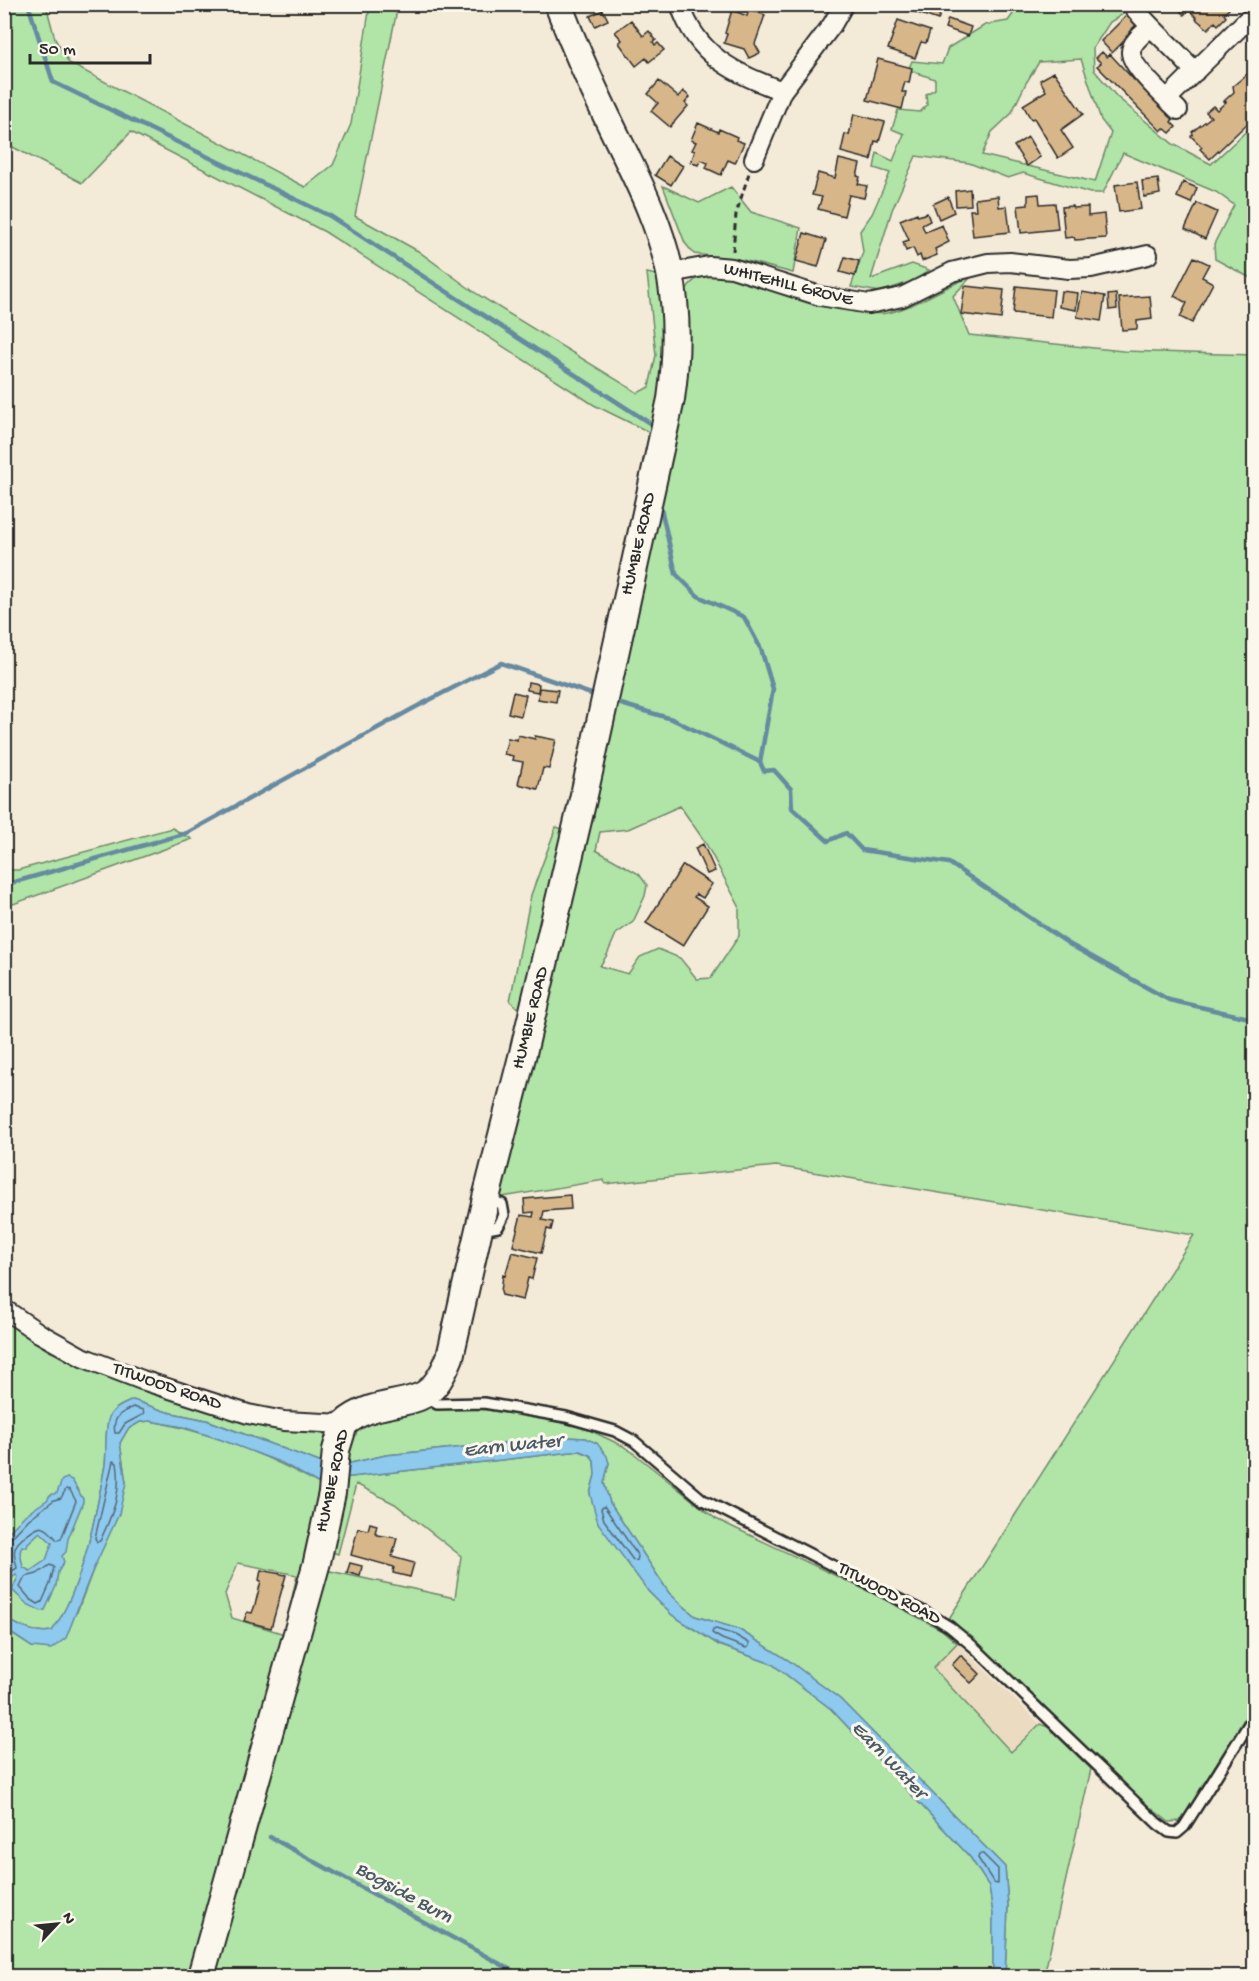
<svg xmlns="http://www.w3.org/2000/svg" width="1259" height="1981" font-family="'Gochi Hand',sans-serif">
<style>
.built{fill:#ebdbc1}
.green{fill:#b0e5a7;stroke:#6e8869;stroke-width:1.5;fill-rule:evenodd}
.water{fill:#8ec9ee;stroke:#668aa0;stroke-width:1.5;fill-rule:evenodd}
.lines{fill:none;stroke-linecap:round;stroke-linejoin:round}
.shore{stroke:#536a79;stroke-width:1.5}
.stream{stroke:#668aa0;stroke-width:4.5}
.building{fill:#d7b78a;stroke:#2b2b2b;stroke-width:1.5}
.lane-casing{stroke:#2b2b2b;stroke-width:14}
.street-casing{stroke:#2b2b2b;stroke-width:22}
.secondary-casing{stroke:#2b2b2b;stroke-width:30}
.path{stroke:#2b2b2b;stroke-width:3;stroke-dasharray:6 4.5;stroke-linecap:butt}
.lane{stroke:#fbf7ec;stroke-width:9}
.street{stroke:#fbf7ec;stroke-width:18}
.secondary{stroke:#fbf7ec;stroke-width:26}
.labels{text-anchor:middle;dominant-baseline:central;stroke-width:6;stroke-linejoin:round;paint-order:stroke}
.street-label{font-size:18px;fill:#2b2b2b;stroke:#fbf7ec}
.water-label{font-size:20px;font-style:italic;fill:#495a66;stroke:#fbf7ec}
</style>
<rect width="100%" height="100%" fill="#f4ead8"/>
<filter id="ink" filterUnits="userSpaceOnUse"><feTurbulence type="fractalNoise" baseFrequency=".0167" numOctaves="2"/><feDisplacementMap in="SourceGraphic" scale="12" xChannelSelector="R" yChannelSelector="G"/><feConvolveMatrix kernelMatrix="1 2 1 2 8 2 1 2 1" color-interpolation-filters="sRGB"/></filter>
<g filter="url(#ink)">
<path class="built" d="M957,1643L1040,1724L1011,1752L932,1668Z"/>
<path class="green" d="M4,5H46L55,39L69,63L305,187L333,165L351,124L370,5H398L355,216L418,251L477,294L638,393L649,387L656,355L647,273L661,276L667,347L655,435L594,405L325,232L131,132L82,183L5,143Z
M1007,5H1124L1128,11L1110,22L1093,48L1094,70L1117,97L1173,144L1211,164L1254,124V280L1215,259L1214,244L1234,205L1216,192L1123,153L1103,193H1090L1023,173L1008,178L969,163L916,156L892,210L871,279L912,264L929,270L916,280L880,292L851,287L863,252L860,231L872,214L890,173L874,168L877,153L893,161L904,134L892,129L898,110L920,112L927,105L926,94L935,89V79L908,70L912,61L942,64L948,48L985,25L1008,21L1013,14ZM1081,59L1101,120L1111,133L1095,182L982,155L992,132L1011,114L1026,83L1039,62Z
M663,186L699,203L731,187L751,212L801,228L793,273L743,260L694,254L685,243Z
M707,274C757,277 805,301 855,310C866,312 876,315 887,313C916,307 943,287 972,276L953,296L969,335L1123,351L1254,355V1703L1181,1821L1169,1822L1143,1802L948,1620L1194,1235L776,1166L605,1184L604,1180L496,1198L579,845L594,816L588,803L683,296C688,284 694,279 707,274ZM680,806L705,842L739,906V936L711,978L697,979L680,958L658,949L640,957L628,974L600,966L607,955L616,934L633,922L645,896L647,885L639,874L596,850L600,832L628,829Z
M556,827L567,830L524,1014L510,1001L531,895Z
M172,828L192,839L5,907V870H18Z
M4,1321L49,1351L79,1362L325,1435L331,1443L330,1466L207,1420L167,1412L133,1400C125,1404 115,1407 111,1415C104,1426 107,1451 105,1465C96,1515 82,1590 52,1631C34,1634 18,1627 4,1616Z
M439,1405L516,1413L585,1428L623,1446L636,1455L716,1519L872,1593L942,1630L957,1643L933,1668L1011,1752L1040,1724L1048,1727L1091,1769L1044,1976H1005L1008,1906L1005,1867L840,1699L788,1660L738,1629L695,1616L669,1593L610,1503L604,1483L609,1463L585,1438L565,1437L386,1455L342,1465L351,1432L361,1422Z
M150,1421C212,1432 270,1456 325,1487L293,1617L288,1616L297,1575L238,1563L225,1594L232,1618L288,1635L191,1976H5L4,1629L32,1647L77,1612L126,1483L120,1443L128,1429L140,1422Z
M580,1451L590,1455L594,1460L595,1475L590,1494L648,1591L672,1615L719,1645L772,1664L831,1709L970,1857L989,1886L993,1914V1976H211L325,1570L455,1598L461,1556L395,1504L356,1484L338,1554L329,1551L342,1478Z"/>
<path class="water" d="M133,1400L167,1412L206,1420L330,1466L325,1487L282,1463L219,1439L183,1427L150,1421L140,1422L128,1429L120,1443L126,1483L119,1514L92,1572L66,1638L51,1649L32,1647L5,1629L4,1616C18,1627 34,1634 52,1631C82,1590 96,1515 105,1465C107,1451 104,1426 110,1415C115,1407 125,1404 133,1400Z
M565,1437L585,1438L597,1443L607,1456L609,1463L604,1483L610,1503L669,1593L695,1616L738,1629L788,1660L840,1699L1005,1867L1008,1906L1005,1976H993V1914L989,1886L970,1857L831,1709L772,1664L719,1645L672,1615L648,1591L598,1523L590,1494L595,1475L594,1460L590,1455L580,1451L342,1478V1465L386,1455Z
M67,1478L72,1480L83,1499V1502L68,1539L66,1552L62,1556L64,1562L58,1572L56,1586L45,1610L41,1611L27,1604L12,1590L18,1577L16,1575L6,1582L5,1581V1534H7L25,1515L47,1500L50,1495L57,1493L62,1480ZM40,1532L52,1543L46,1560L30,1571L23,1567L20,1552L22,1546L27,1547L28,1543Z"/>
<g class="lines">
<path class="shore" d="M133,1407L143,1410L144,1414L125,1424L119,1433H115C112,1418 120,1413 133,1407Z
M113,1461L117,1463C122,1494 113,1513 100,1541L97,1542L95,1538Z
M604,1506L638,1556L637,1561L633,1560L604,1520L601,1509Z
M4,1540L11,1538L29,1519L54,1500L61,1498L66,1489L70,1490L76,1501L61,1539L57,1540C42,1521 40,1526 23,1538C19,1542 16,1543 15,1549C13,1555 16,1561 17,1568L4,1576
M50,1565L54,1567L50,1584L42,1602L38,1604L30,1599L20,1587L25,1577L37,1574Z
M716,1629L735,1635L749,1643V1646L746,1648L722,1639L712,1633L713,1630Z
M979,1854H983L998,1869V1884L994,1883L978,1858Z"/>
<path class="stream" d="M28,4L53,82L330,216L651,424L652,432
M660,504L676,574L698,596L744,617L761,649L773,689L760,762L764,771L774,770L791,789L792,808L828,841L846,833L862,850L949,863L1069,944L1169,1000L1249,1018L1254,1017
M614,702L672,719L760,762
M4,885L187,833L414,708L501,663L591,694
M270,1837L522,1976"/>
</g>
<path class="building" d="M911,4H953L950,11L942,8L938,20L909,10Z
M1181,4H1225L1229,9L1224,14L1226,17L1218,25L1215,22L1208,29L1196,19L1197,18L1189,10L1184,15L1178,8Z
M749,9L765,15L755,44L760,53L749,58L744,49L724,43L727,34L725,33L732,10L747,16Z
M603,10L608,20L595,26L590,16Z
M1127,15L1136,25L1132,29L1134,31L1112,53L1101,41Z
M948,19L971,27L968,36L945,28Z
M631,20L643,36L649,31L656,40L653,42L655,45L658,43L664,50L649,62L646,58L636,66L619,43L622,40L615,32Z
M898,20L930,31L926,43L921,42L915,58L888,49Z
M1102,52L1107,57L1110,54L1134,80L1136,78L1173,119L1171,122L1176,127L1170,133L1164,128L1161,131L1097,66L1101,63L1096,58Z
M878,59L912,68L909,83L905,82L902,92H906L902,109L867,100Z
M1254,60V119L1253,120L1252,119L1210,159L1200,149L1202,147L1191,136L1193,134L1192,132L1211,117L1206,112L1213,106L1217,110L1226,102L1224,101L1234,92L1233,86L1252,70L1248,66Z
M1054,72L1083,114L1061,130L1073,148L1058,158L1034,118L1031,119L1023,105L1046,91L1040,80Z
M659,81L678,97L683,91L690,97L685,103L688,106L670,127L651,111L658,103L648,94Z
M854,114L885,122L879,142L875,141L871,160L841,152L845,134L849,135Z
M698,123L718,132L719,129L737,137L736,140L744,143L735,163L728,160L721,175L706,168L708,163L701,160L698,165L691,162L695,151L692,150L696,142L691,140Z
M1028,137L1040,157L1027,166L1014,146Z
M667,156L683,166L671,185L655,175Z
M839,159L860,164L857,176L860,177L858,184L867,186L864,198L849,195L844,216L818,209L822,197L812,195L818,173L835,178Z
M1158,179L1160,194L1144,197L1142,181Z
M1137,182L1141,209L1119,212L1115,185Z
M1183,182L1197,188L1191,203L1177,197Z
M970,189L971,205L956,206L955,191Z
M1039,194L1040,204L1055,203L1058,229L1021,233L1018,206L1028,205V195Z
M998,196L999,207L1007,206L1010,232L973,236L970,210H976L975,199Z
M948,197L954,212L939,219L933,204Z
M1197,203L1217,212L1205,239L1185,229Z
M1072,206L1073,208L1088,207V216L1104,214L1106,238L1075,240L1074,237L1065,238L1062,207Z
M917,213L918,216L927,213L930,221L922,225L925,232L942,225L949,242L935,249L937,255L922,261L920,255L917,257L913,248L906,251L903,242L909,240L900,220Z
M804,233L826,240L818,267L796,261Z
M845,257L859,261L855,276L840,272Z
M1194,257L1209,264L1202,277L1213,283L1192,323L1180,317L1187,303L1174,296Z
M965,286L1004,290L1001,319L961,314Z
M1016,286L1054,290L1051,317L1013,313Z
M1061,291L1078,293L1076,310L1059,307Z
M1082,292L1105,296L1101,321L1077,317Z
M1116,294L1117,309L1109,310L1108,295Z
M1150,296L1152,319L1137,321V329L1122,330L1119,298Z
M528,682L539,684L538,692L527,690Z
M539,688L558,690L556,702L538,699Z
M513,692L526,695L521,716L508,713Z
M518,735L535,739V736L556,740L549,769L543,768L538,789L518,784L523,762L512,760L513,756L504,754L508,738L517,740Z
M703,844L715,871L707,874L695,848Z
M683,865L712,884L703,898L696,894L694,897L708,906L683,946L646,923Z
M570,1195L571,1209L544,1211L542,1220L553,1222L551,1230L547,1229L541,1253L513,1246L521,1215L533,1217L534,1212L525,1213L524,1199Z
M512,1252L537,1258L532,1279L528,1278L523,1300L502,1295L501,1292L503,1275L505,1276Z
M370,1523L377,1525L375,1533L378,1535L397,1538L392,1557L414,1563L410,1577L393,1573L394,1567L351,1555L358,1528L368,1530Z
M350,1563L362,1566L360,1576L347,1572Z
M261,1570L286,1575L271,1628L244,1621L247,1612L252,1613L255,1605L261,1581L259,1580Z
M961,1655L980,1674L971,1683L952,1665Z"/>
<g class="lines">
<defs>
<path id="lane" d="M481,1230L498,1227L504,1215L502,1204L488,1199
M424,1396L437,1404L484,1403L566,1417L615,1431L634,1441L703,1500L932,1616L950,1627L975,1648L1158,1824L1169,1832L1177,1833L1184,1827L1254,1716"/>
<path id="street" d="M680,4C696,56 735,73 782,91
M1131,4C1150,29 1175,48 1195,72
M1151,27C1144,33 1131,42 1131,52C1130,66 1168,100 1178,110
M1167,99L1247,20
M754,159L782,91L832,25L844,4
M670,273L709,266L732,268L820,296L869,304L902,297L952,272L988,263L1010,262L1069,269L1091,268L1148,255
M4,1309L39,1333L82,1357L142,1380L248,1414L284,1421L344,1424"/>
<path id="secondary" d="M201,1976L317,1562L332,1493L336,1450L344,1424C368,1403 393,1407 419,1397C435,1391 444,1372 450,1357L486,1198L523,1053L584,795L671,399C677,357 678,315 670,273C659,217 631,168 607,117C589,80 573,43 558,4"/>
</defs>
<use href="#lane" class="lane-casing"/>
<use href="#street" class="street-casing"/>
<use href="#secondary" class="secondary-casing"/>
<path class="path" d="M733,251L736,214L749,173"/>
<use href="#lane" class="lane"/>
<use href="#street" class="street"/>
<use href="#secondary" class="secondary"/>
</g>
</g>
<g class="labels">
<g class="street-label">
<text transform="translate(788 285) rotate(14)">WHITEHILL GROVE</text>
<text transform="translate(639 544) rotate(-77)">HUMBIE ROAD</text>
<text transform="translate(531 1018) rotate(-76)">HUMBIE ROAD</text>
<text transform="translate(167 1387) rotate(19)">TITWOOD ROAD</text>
<text transform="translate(333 1481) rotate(-78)">HUMBIE ROAD</text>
<text transform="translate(889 1594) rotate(28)">TITWOOD ROAD</text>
</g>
<g class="water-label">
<text transform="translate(513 1447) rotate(-6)">Earn Water</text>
<text transform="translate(888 1761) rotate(46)">Earn Water</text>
<text transform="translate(403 1894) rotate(29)">Bogside Burn</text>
</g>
</g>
<rect width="1259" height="1981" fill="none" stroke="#fbf7ec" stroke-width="24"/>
<rect x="12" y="12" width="1235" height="1957" fill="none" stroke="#2b2b2b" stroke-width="2" filter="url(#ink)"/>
<g transform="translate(57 1924) rotate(64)" stroke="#fbf7ec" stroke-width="4.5" paint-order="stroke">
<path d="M0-4.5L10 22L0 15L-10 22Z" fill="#2b2b2b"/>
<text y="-9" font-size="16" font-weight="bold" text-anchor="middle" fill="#2b2b2b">N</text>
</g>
<path d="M30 54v9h120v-9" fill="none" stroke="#2b2b2b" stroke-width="3"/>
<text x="39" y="54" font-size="18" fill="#2b2b2b" stroke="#fbf7ec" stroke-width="4.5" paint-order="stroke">50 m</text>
</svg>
